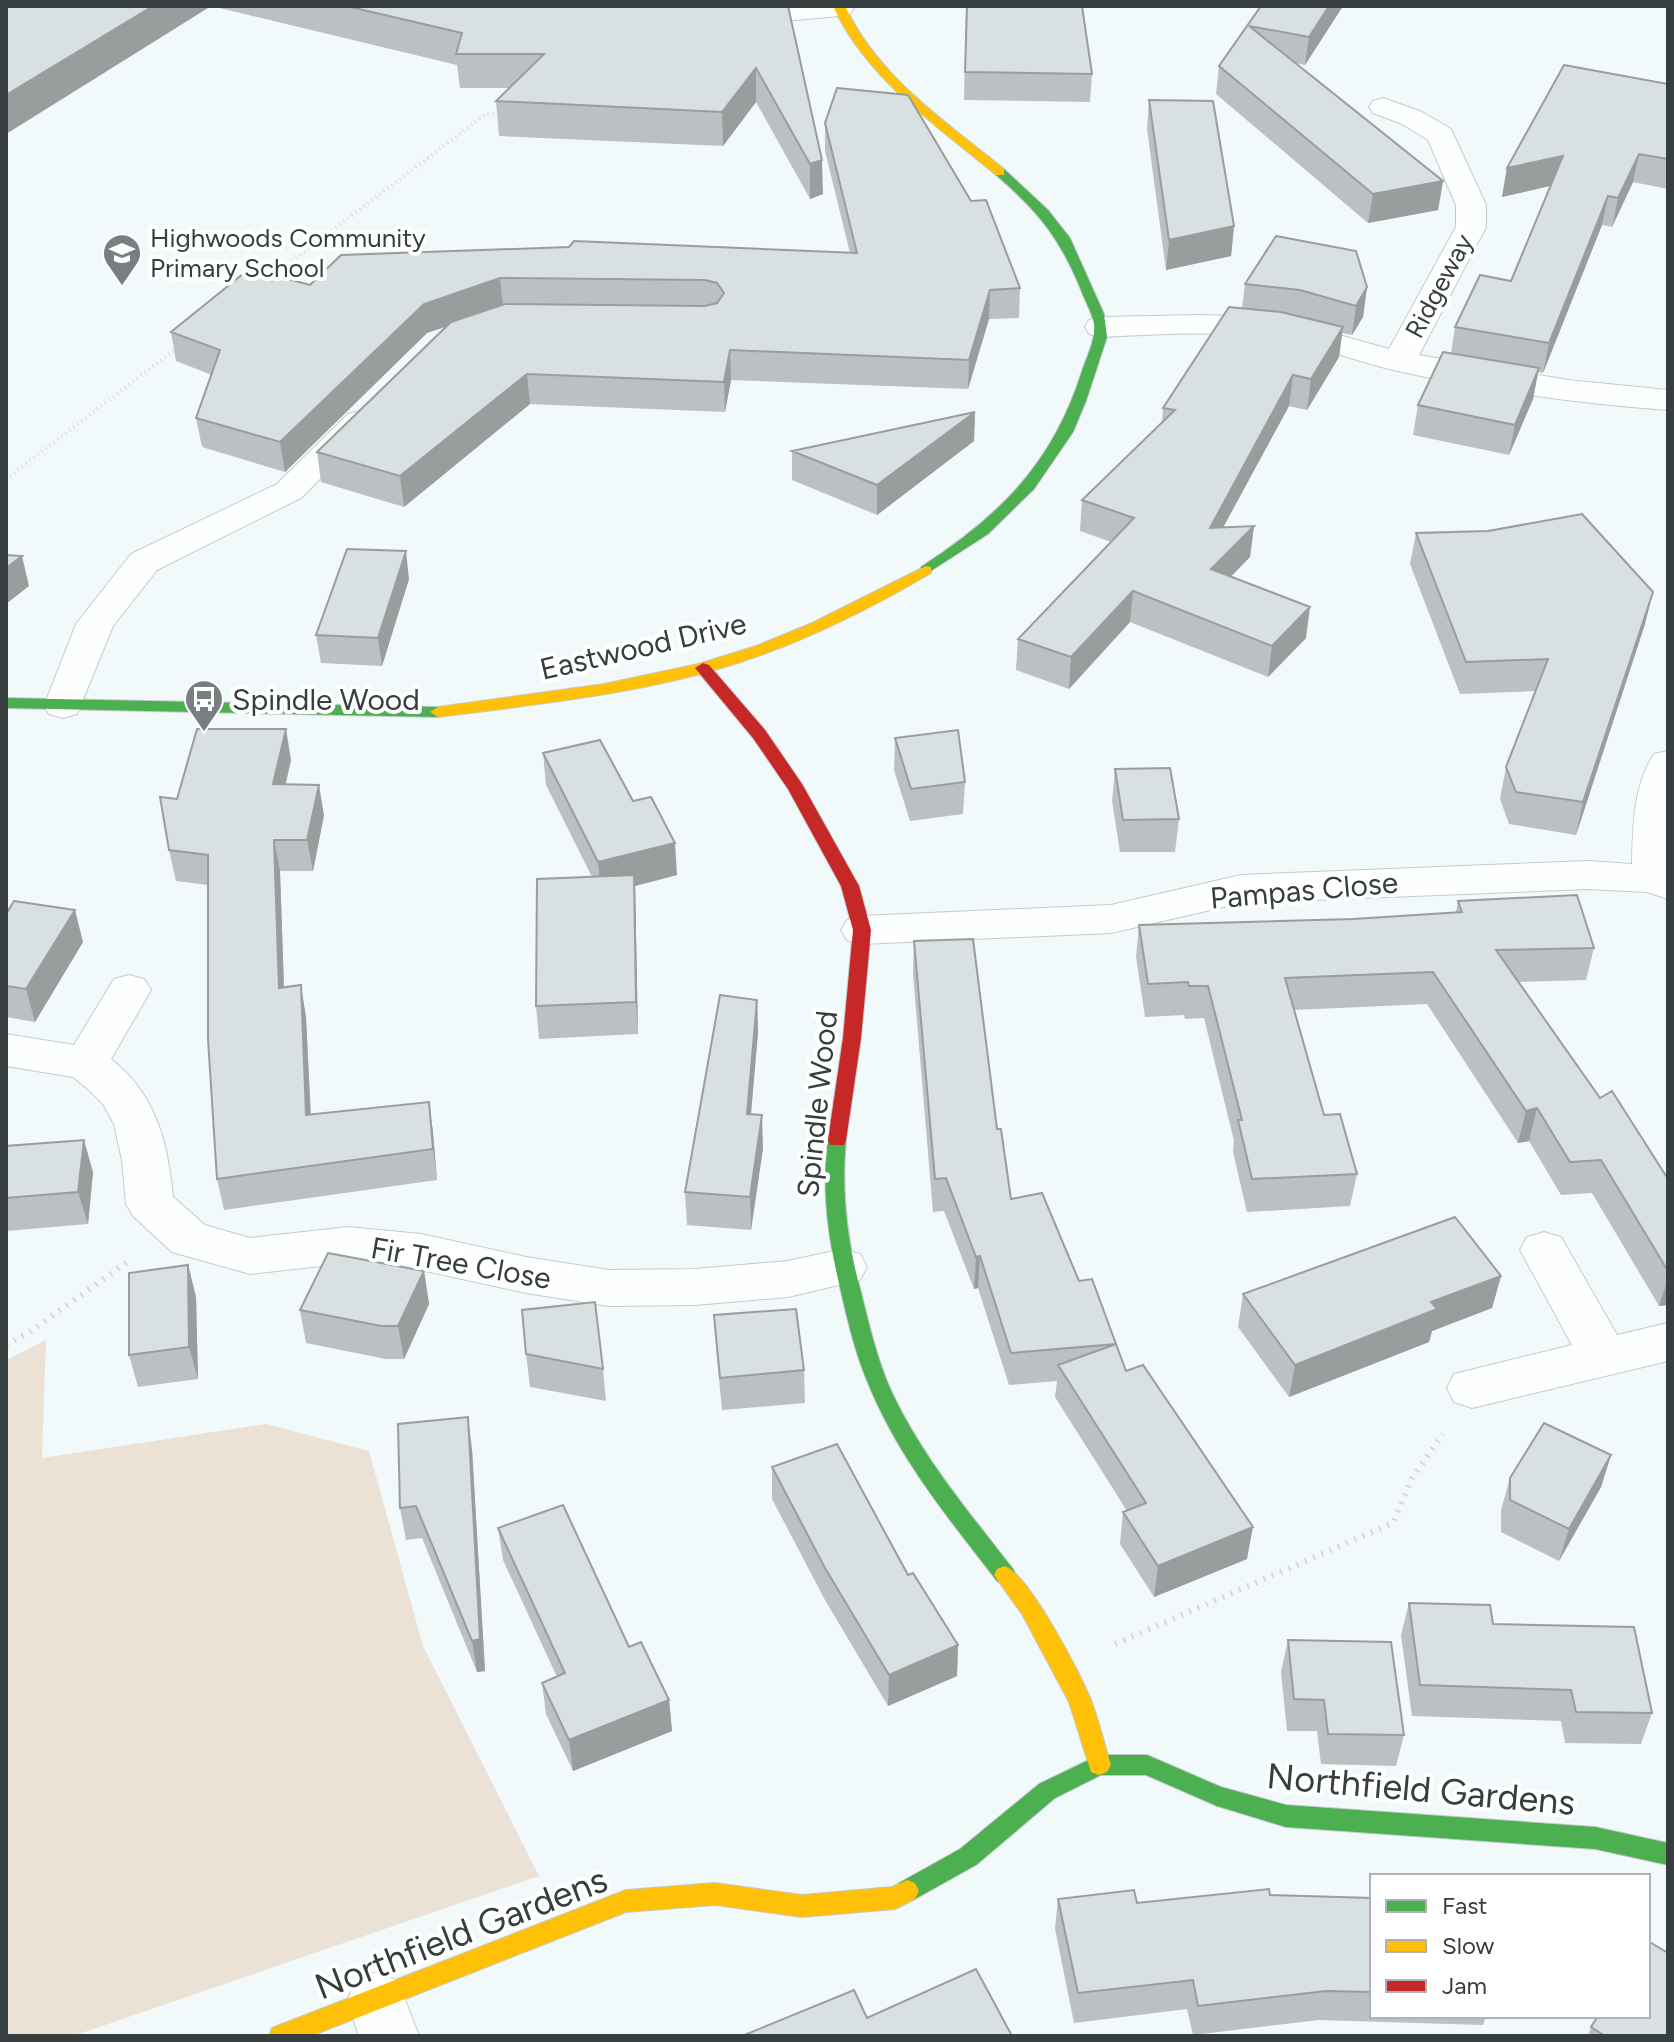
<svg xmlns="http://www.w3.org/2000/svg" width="1674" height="2042" font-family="Figtree,sans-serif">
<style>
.green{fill:#ece1d5}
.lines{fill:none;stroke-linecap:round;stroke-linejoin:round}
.street-casing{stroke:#c4cbcc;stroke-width:2}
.fast-casing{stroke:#c4cbcc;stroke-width:2}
.slow-casing{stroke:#c4cbcc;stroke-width:2}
.jam-casing{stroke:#c4cbcc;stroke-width:2}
.path-far1{stroke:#d7d9d9;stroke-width:4;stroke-dasharray:1 4;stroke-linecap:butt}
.path{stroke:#d7d9d9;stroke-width:6;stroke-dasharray:2 7;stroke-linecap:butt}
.street{fill:#fdfefe;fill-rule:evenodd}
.fast{fill:#4caf50;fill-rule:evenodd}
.slow{fill:#ffc107;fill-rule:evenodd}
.jam{fill:#c62828;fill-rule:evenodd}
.wall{fill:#bbc1c2}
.shaded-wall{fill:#989d9e}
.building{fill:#d9e0e1;stroke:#989d9e;stroke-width:2}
.labels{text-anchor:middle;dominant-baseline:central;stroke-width:8;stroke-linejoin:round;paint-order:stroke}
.far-poi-label{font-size:26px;fill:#363e3f;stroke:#fff;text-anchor:start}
.far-street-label{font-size:26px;fill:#363e3f;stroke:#fff}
.street-label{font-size:30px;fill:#363e3f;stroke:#fff}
.poi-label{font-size:30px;fill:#363e3f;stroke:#fff;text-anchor:start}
.near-street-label{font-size:36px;fill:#363e3f;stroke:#fff}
</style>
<rect width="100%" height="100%" fill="#f2f9fa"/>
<path class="green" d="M46,1340L42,1458L266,1424L369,1451L423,1646L539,1876L73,2036H6V1360Z"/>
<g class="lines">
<defs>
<path id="street" d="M771,6H852L854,8L850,14L840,16L730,26L720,24L716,18L720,12Z
M1383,98L1422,112L1451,129L1486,205V227L1419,355L1568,380L1668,390V410C1579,404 1490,391 1402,372C1360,363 1320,346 1278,339C1220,330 1159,334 1101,337L1089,334L1085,327L1089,320L1101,317L1200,315L1260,317L1296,323L1389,349L1456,227V205L1428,140L1402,124L1373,113L1369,107L1373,101Z
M360,411L372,414L377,421L301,498L157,570L113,626L77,714L63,718L49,714L44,706L76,624L131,554L277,484L348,414Z
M1668,751V899L1647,892L1588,889L1241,903L1111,933L862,944L847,940L841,930L847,920L862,916L1111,905L1241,875L1588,861L1632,864C1633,827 1633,786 1654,754Z
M129,975L144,979L151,990L111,1059C156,1094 168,1143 173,1197L205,1225L250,1238L348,1227L421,1234L526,1257L609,1270L695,1269L788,1261L843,1249L860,1254L867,1267L860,1280L788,1297L695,1305L609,1306L526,1293L421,1270L348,1263L250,1274L172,1252L133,1216L126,1204L122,1160L114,1124L103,1104L88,1089L73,1077L6,1066V1034L74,1045L114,979Z
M1544,1232L1561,1237L1617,1335L1668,1323V1361L1472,1408L1454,1402L1447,1388L1454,1374L1572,1345L1520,1250L1527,1237Z
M377,1972L398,1981L419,2036H359L347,2001L356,1981Z"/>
<path id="fast" d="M996,169H1004L1048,210L1070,238L1104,314L1107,337L1086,401L1073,432L1034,489L988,534L926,574L921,573V567C1001,515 1053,463 1082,371C1087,356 1096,339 1094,324C1092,312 1085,301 1081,290C1060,238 1038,211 996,175Z
M6,698L438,707L446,712L438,717L6,708Z
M837,1133L844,1135L846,1140C841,1193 847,1241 861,1292C869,1324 876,1355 889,1386C919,1453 968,1511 1013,1569L1016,1575L1013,1581L1005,1584L997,1581C949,1519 898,1457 868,1383C856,1355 849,1326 842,1296C829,1243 821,1194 828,1140L830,1135Z
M1099,1755H1147L1221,1787L1286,1805L1595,1827L1668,1843V1865L1595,1849L1286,1827L1217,1806L1146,1775H1101L1055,1798L976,1865L915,1899L907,1902L899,1899L895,1891L899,1883L960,1849L1039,1784Z"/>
<path id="slow" d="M833,6H845C878,77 945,121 1004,169V175H996C935,124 867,79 833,6Z
M926,566L931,567V573C870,609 806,641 738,663C641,694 539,704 438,717L430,712L438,707L604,684L698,664L756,646L812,623Z
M1005,1566C1028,1574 1081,1674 1091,1700C1099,1721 1104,1743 1111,1765L1107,1772L1099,1775L1091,1772L1069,1702L1022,1614L994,1575L997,1569Z
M907,1880L915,1883L919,1891L915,1899L895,1909L802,1917L715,1905L626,1912L311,2036H269L272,2028L626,1890L715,1883L802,1895L892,1887Z"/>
<path id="jam" d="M703,663L709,665L765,730L802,784L859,886L871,930L861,1038L846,1140L844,1145H830L828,1140L843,1038L853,930L841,886L788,789L753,738L695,668Z"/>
</defs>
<use href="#street" class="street-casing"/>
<use href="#fast" class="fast-casing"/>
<use href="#slow" class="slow-casing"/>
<use href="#jam" class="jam-casing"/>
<path class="path-far1" d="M268,279L486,114L502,115
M6,479L177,348"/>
<path class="path" d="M6,1345L28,1333L130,1260
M1115,1644L1393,1523L1412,1478L1443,1434"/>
<use href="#street" class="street"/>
<use href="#fast" class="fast"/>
<use href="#slow" class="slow"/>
<use href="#jam" class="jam"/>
</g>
<path class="wall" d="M6,6H788L823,194L810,199L756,102L723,146L499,136L496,101L509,88H460L457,65L211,6L6,134Z
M966,6L1092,74L1090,102L964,100Z
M1261,6H1343L1305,65L1295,63L1443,181L1438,210L1368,223L1216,94L1219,66Z
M1668,84V189L1633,182L1612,227L1602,225L1543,373L1538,372L1533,399L1509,455L1413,435L1418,405L1451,353L1455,327L1511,281L1550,186L1502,197L1507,168Z
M1149,100L1234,226L1231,256L1166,270L1147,129Z
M825,123L1020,288L1019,318L989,319L968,389L731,380L725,412L530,404L404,507L321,482L317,452L448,326L427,333L285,472L202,447L196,418L212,375L176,361L171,332L310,285L850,253L825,151Z
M1245,284L1367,287L1363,317L1352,335L1342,333L1339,357L1307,410L1289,406L1223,527L1254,526L1250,557L1231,576L1306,638L1268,677L1130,622L1069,689L1016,670L1018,639L1111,542L1080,531L1082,500L1162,423L1163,408L1242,308Z
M975,412L974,441L877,515L792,480V451Z
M1416,533L1645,624L1576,835L1509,824L1500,799L1506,767L1536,691L1460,694L1410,564Z
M409,579L382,666L321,663L316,635Z
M895,738L965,782L963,814L910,821L894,770Z
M543,753L633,801L677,875L635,886L638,1034L539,1039L536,1006L592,877L546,785Z
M291,760L286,784L324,815L313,871H280L284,987L306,1017L311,1114L429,1102L433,1133L437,1180L224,1210L217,1179L208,885L176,881L169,850L177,799Z
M1115,769L1179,819L1175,852H1120L1112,801Z
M1458,901L1594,948L1586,980L1519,982L1600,1098L1668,1179V1305L1659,1306L1592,1193L1561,1195L1529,1141L1518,1143L1427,1004L1294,1010L1324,1115L1357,1174L1350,1206L1247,1212L1233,1152L1234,1141L1204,1018L1185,1019L1184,1015L1145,1017L1136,957L1139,925L1353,919L1456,912Z
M6,914L83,942L35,1022L6,1017Z
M914,941L997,1129L1011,1199L1079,1281L1126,1371L1247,1559L1154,1597L1120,1544L1123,1512L1127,1511L1055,1397L1057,1381L1009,1385L978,1288L974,1289L944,1211L933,1212L913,974Z
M757,1000L758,1032L751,1115L763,1148L751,1230L687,1225L685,1192Z
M6,1146L93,1172L88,1224L6,1231Z
M188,1265L196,1297L198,1379L138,1387L129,1355Z
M424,1271L429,1304L404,1359H386L306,1343L300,1310Z
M1501,1276L1492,1308L1432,1331L1429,1342L1289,1397L1238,1327L1243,1294Z
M714,1315L804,1370L805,1403L722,1410L716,1347Z
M526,1354L603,1369L606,1401L530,1387Z
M472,1449L485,1671L477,1672L422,1538L406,1540L400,1508Z
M1611,1455L1601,1487L1559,1561L1501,1532V1510L1510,1478Z
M772,1467L908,1575L958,1645L957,1676L888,1706L825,1600L772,1499Z
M498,1528L629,1647L669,1700L672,1731L573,1771L546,1714L542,1683L557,1677L503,1560Z
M1409,1603L1493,1624L1652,1713L1641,1744L1565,1743L1561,1721L1412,1716L1401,1635Z
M1288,1640L1404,1735L1396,1766L1321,1764L1317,1731H1287L1281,1672Z
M1270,1895L1372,1898V2016H1486L1483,2025L1319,2020L1193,2035L1187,2009L1074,2023L1055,1929L1058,1899L1137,1903Z
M1591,2027L1668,2036H1588Z"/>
<path class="shaded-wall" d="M153,6H211L6,134V95Z
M1329,6H1343L1305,65L1309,37Z
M756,68V102L723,146L722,112Z
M1639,154L1633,182L1612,227L1618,198Z
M1563,156L1558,184L1502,197L1507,168Z
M822,160L823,194L810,199V164Z
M1443,181L1438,210L1368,223L1373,194Z
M1608,196L1602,225L1543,373L1549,343Z
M1234,226L1231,256L1166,270L1169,240Z
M500,278L503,307L427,333L285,472L280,442L424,304Z
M1367,287L1363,317L1352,335L1356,306Z
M990,290L989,319L968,389L969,360Z
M1343,327L1339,357L1307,410L1311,379Z
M730,350L731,380L725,412L724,382Z
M1539,368L1533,399L1509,455L1515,425Z
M527,374L530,404L404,507L400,476Z
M1293,375L1289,406L1206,559L1210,528Z
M975,412L974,441L877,515V485Z
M1254,526L1250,557L1208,600L1211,569Z
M406,551L409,579L382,666L378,638Z
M22,556L29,586L6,604V568Z
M1133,591L1130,622L1069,689L1071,657Z
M1653,592L1645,624L1576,835L1583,802Z
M1310,607L1306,638L1268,677L1272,646Z
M286,729L291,760L278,815L273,784Z
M319,785L324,815L313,871L307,840Z
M274,840L280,871L285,1019L279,988Z
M675,843L677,875L635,886L638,1034L636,1002L601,894L598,862Z
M75,910L83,942L35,1022L26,989Z
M301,985L306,1017L312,1146L306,1115Z
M757,1000L758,1032L748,1147L747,1114Z
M429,1102L433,1133L437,1180L433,1149Z
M1537,1108L1529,1141L1518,1143L1526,1111Z
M762,1115L763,1148L751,1230L750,1197Z
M84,1140L93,1172L88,1224L78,1192Z
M980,1256L978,1288L974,1289L976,1257Z
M188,1265L196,1297L198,1379L189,1347Z
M424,1271L429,1304L404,1359L398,1326Z
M1501,1276L1492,1308L1432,1331L1429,1342L1289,1397L1295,1365L1431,1302Z
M1668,1279V1305L1659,1306Z
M468,1417L472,1449L485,1671L477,1672L472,1641Z
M1611,1455L1601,1487L1559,1561L1569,1529Z
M1253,1527L1247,1559L1154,1597L1158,1566Z
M958,1645L957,1676L888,1706L889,1675Z
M669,1700L672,1731L573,1771L569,1740Z"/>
<path class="building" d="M6,6H153L6,95Z
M346,6H788L822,160L810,164L756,68L722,112L496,101L544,54H456L462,33Z
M967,6H1082L1092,74L965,72Z
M1261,6H1329L1309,37L1249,26L1443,181L1373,194L1219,66Z
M1564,65L1668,84V159L1639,154L1618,198L1608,196L1549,343L1455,327L1480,275L1511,281L1563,156L1507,168Z
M837,88L908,95L971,201L986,200L1020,288L990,290L969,360L730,350L724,382L527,374L400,476L317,452L451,322L505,304L705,306L717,303L724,293L717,283L705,280L500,278L424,304L280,442L196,418L220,350L171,332L249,269L310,285L341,255L569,247L574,241L857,253L825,123Z
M1149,100L1213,101L1234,226L1169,240Z
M1276,236L1356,251L1367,287L1356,306L1300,290L1245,284Z
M1229,307L1281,312L1343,327L1311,379L1293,375L1210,528L1254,526L1211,569L1310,607L1272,646L1133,591L1071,657L1018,639L1134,518L1082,500L1175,410L1163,408Z
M1443,352L1539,368L1515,425L1418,405Z
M975,412L877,485L792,451Z
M1582,514L1653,592L1583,802L1516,792L1506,767L1548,659L1466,662L1416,533L1488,531Z
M347,549L406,551L378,638L316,635Z
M6,555L22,556L6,568Z
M197,729H286L273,784L319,785L307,840H274L279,988L301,985L306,1115L429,1102L433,1149L217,1179L208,1039V855L169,850L160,797L177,799Z
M958,730L965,782L911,789L895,738Z
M600,740L633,801L651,797L675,843L598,862L543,753Z
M1170,768L1179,819L1123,820L1115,769Z
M634,875L636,1002L536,1006L537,879Z
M1577,895L1594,948L1496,950L1600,1098L1612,1091L1668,1179V1271L1601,1160L1570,1162L1537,1108L1526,1111L1433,972L1285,978L1324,1115L1340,1114L1357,1174L1252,1179L1238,1120H1242L1208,986H1189L1188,982L1148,984L1139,925L1353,919L1462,912L1458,901Z
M14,901L75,910L26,989L6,986V914Z
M973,939L997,1129H1001L1011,1199L1042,1193L1079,1281L1092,1279L1116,1344L1011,1353L980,1256L976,1257L946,1178L935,1179L914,941Z
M720,995L757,1000L747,1114L762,1115L750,1197L685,1192Z
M84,1140L78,1192L6,1198V1146Z
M1455,1217L1501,1276L1431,1302L1437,1309L1295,1365L1243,1294Z
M328,1253L424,1271L398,1326H381L300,1310Z
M188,1265L189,1347L129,1355V1273Z
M595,1302L603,1369L526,1354L522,1310Z
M796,1309L804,1370L720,1378L714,1315Z
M1116,1344L1126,1371L1143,1365L1253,1527L1158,1566L1123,1512L1146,1503L1058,1365Z
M468,1417L480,1639L472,1641L416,1506L400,1508L398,1424Z
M1544,1423L1611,1455L1569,1529L1510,1500V1478Z
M837,1444L908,1575L913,1573L958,1645L889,1675L825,1568L772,1467Z
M563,1505L629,1647L641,1642L669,1700L569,1740L542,1683L565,1673L498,1528Z
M1409,1603L1490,1605L1493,1624L1634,1627L1652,1713L1576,1712L1571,1690L1420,1685Z
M1288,1640L1391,1642L1404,1735L1328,1734L1324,1700L1294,1699Z
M1269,1889L1270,1895L1372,1898V1992L1326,1991L1198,2006L1193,1980L1078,1993L1058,1899L1134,1890L1137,1903Z
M1648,1941L1668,1953V2036H1605L1591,2027L1598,2016H1648Z
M976,1969L1012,2036H742L854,1990L867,2018Z"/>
<defs>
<symbol id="school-pin" viewBox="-11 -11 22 30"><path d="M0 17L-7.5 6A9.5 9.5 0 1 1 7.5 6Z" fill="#787f80" stroke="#fff"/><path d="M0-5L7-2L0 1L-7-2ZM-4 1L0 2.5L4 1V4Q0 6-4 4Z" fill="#fff"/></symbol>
<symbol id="bus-pin" viewBox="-11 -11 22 30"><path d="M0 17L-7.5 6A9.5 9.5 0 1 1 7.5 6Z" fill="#787f80" stroke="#fff"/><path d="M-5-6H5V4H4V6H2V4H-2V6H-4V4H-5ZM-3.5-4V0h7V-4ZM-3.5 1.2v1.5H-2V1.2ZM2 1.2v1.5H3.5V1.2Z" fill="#fff"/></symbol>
</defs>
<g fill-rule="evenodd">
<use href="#school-pin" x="100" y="231" width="44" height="60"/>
<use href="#bus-pin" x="182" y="677" width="44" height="60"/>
</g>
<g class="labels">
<g class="far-poi-label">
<text x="150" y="238">Highwoods Community<tspan x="150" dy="30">Primary School</tspan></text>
</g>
<g class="far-street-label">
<text transform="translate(1439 286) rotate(-62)">Ridgeway</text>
</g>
<g class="street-label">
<text transform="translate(643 646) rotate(-13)">Eastwood Drive</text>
<text transform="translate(1304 890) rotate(-5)">Pampas Close</text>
<text transform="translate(817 1104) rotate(-84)">Spindle Wood</text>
<text transform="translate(461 1263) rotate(10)">Fir Tree Close</text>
</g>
<g class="poi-label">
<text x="232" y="699">Spindle Wood</text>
</g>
<g class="near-street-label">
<text transform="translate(1421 1789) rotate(5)">Northfield Gardens</text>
<text transform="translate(461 1933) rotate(-21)">Northfield Gardens</text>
</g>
</g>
<rect width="1674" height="2042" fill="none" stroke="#363e3f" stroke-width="16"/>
<rect x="1370" y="1874" width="280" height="144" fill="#ffffff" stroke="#afb2b2" stroke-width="2"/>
<rect x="1386" y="1900" width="40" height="12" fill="#4caf50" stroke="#afb2b2" stroke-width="2"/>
<text x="1442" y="1914" font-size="24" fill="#363e3f">Fast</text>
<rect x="1386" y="1940" width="40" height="12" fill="#ffc107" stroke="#afb2b2" stroke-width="2"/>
<text x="1442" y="1954" font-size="24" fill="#363e3f">Slow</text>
<rect x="1386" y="1980" width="40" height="12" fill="#c62828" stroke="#afb2b2" stroke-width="2"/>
<text x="1442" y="1994" font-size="24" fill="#363e3f">Jam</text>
</svg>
